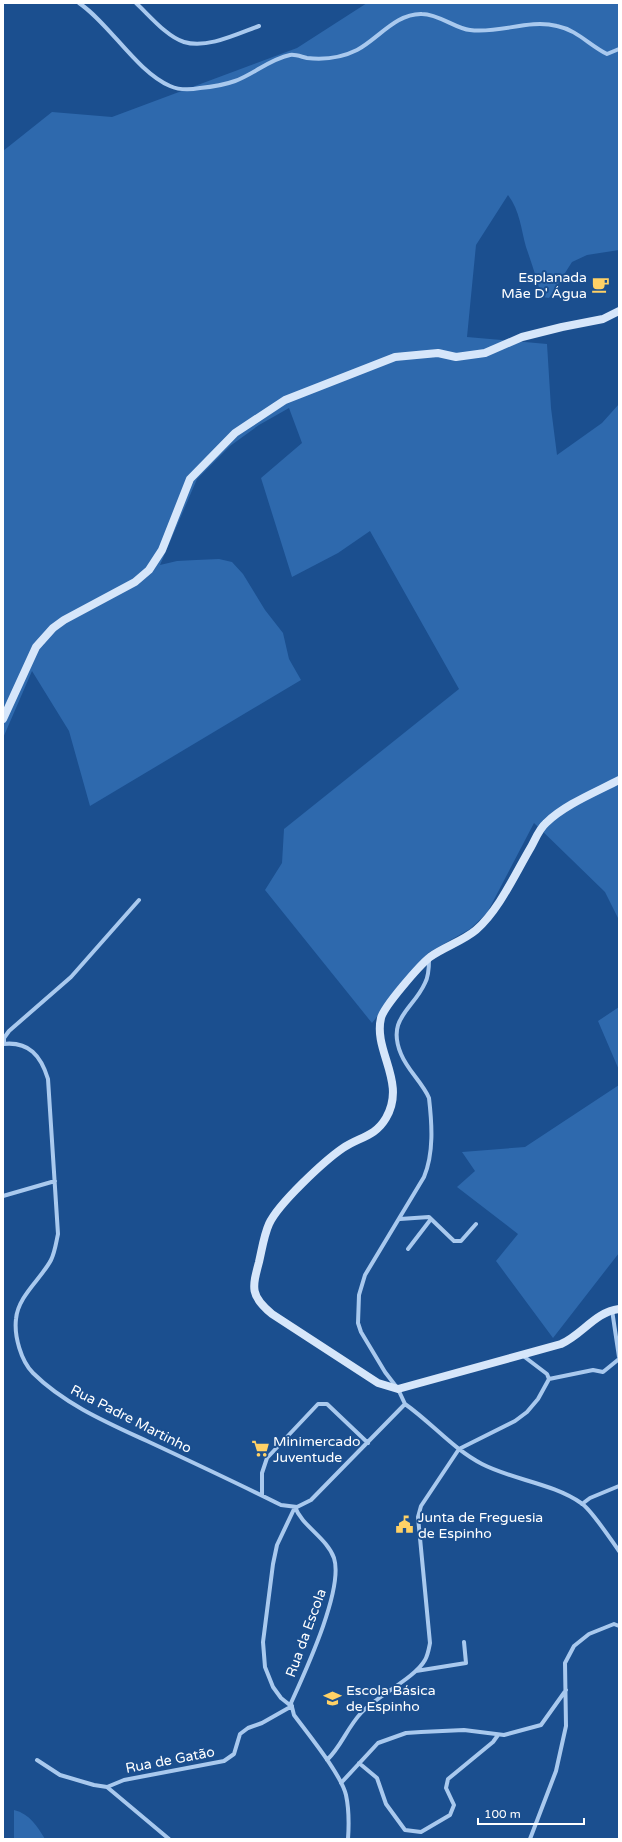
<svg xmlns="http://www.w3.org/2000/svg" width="622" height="1842" font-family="'Varela Round',sans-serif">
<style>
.green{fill:#2e69ad}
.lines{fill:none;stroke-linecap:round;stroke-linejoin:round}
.minor{stroke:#a9c9ee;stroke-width:4}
.secondary{stroke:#d6e6fa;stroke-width:8}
.labels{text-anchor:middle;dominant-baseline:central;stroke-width:4;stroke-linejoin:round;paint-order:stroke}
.poi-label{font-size:14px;fill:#fff;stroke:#1b4f8f;text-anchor:start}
.street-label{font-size:14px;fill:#fff;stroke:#1b4f8f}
</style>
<rect width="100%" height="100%" fill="#1b4f8f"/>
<path class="green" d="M367,3H619V250L587,255L572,262L549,298L542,297C537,280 532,264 526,247C521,229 520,211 508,195L476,245L467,337L547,344L551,408L557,455L602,423L619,404V920L605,892L534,823L487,913L470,929L428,953L372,1023L265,890L282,863L284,829L459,689L370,531L338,553L292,577L261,478L302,443L289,408L259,425L230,446L197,479L160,565L177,561L196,560L219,559L232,562L243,574L265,610L283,633L289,659L301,680L90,806L69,731L32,671L3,738V151L52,112L112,117L297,48Z
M619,1007V1070L598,1021Z
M619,1085V1253L553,1338L496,1261L518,1234L457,1187L475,1171L462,1152L525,1147Z
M14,1810C30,1814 37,1826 45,1839H14Z"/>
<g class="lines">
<path class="minor" d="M79,3C110,24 136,71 170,86C179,90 190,90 200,88C212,87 224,85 235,81C254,74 270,59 290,55C295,54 302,57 307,58C325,60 341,58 357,50C378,39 396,13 422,14C439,14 456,29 470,30C499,34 528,19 557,26C577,30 589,45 607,54L619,49
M136,3C149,15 167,37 184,42C207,49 237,34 259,26
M3,1044C29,1041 41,1056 48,1079L58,1234C56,1243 55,1252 51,1260C41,1279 18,1296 16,1319C14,1336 21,1361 33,1373C64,1404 108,1423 147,1441C192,1462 237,1483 281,1505L297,1507L311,1500L405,1404
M4,1044V1038L9,1031L71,977L139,900
M3,1196L55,1181
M400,1219L429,1217L454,1241H461L476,1224
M408,1249L431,1219
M612,1310L619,1357
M522,1355L547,1374L549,1379
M405,1404L398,1389L385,1372L361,1332L358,1323L359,1295L365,1275L424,1177C434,1153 432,1124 429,1098C422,1082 408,1071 401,1054C386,1018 413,1010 425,983C429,976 429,967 429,959
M405,1404C432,1423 453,1449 482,1464C513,1480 552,1483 581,1503C591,1509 611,1540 619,1551
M262,1495V1473L267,1458L318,1404H327L368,1443
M582,1504L590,1498L619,1486
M295,1507C302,1526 327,1538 334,1558C344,1589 305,1672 291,1703L294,1715C308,1734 341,1774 346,1795C349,1809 349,1825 348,1839
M416,1671L466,1663L464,1642
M291,1706L281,1698L273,1687L265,1667L263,1642L273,1564L277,1545L295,1507
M37,1760L60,1775L94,1785L107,1787L124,1780L224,1761L234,1754L240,1734L248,1728L262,1723L292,1706
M327,1760C341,1747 347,1728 361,1713C377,1696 415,1678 425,1660C428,1655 429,1648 430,1643L418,1517L421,1506L459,1449L515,1421L527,1412L538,1399L549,1379L593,1370L603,1372L619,1359
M359,1763L377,1778L386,1804L405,1830L421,1832L450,1815L454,1805L446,1788L448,1779L493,1742L498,1735
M341,1783L378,1743L406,1733L421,1732L464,1730L504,1735L541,1725L566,1690
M107,1787L169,1839
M530,1839L556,1771L566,1726L565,1663L574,1646L589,1634L614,1624L619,1626"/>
<path class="secondary" d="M3,719L36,647L53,628L64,620L135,582L149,570L162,550L190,479L235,433L285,400L395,357L438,353L456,357L485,353L522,337L562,327L603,319L619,311
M619,780C596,792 564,805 546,823C539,829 535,840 531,847C515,874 499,910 476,930C463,941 444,947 430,957C420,965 384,1006 381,1018C373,1051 407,1082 386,1118C375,1137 359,1137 343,1148C324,1161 278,1204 269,1224C264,1235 262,1249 259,1262C252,1288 250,1296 272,1314L378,1383L398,1389L561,1344C582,1335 595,1312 619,1309"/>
</g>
<defs>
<symbol id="cafe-bare" viewBox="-9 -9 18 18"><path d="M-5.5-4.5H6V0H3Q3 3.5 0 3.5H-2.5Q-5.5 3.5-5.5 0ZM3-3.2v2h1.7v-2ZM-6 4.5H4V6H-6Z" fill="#ffd166" stroke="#1b4f8f" stroke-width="2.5" paint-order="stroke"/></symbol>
<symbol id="supermarket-bare" viewBox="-9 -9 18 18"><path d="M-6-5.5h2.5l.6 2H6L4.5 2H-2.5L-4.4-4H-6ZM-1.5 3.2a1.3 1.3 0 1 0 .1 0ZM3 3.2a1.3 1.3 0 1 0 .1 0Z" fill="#ffd166" stroke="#1b4f8f" stroke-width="2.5" paint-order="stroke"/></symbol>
<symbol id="civic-bare" viewBox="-9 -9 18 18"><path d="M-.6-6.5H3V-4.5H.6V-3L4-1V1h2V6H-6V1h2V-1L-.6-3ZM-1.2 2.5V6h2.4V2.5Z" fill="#ffd166" stroke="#1b4f8f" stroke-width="2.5" paint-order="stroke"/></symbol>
<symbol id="school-bare" viewBox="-9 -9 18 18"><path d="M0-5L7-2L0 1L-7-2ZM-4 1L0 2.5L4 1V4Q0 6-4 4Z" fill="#ffd166" stroke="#1b4f8f" stroke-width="2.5" paint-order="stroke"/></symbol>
</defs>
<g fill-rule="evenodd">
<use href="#cafe-bare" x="588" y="272" width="25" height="25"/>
<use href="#supermarket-bare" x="248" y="1436" width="25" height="25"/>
<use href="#civic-bare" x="392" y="1512" width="25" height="25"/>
<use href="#school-bare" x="320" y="1686" width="25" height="25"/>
</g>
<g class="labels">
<g class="poi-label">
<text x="587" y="277" text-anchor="end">Esplanada<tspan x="587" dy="16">Mãe D' Água</tspan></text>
<text x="273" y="1441">Minimercado<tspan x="273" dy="16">Juventude</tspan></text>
<text x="418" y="1517">Junta de Freguesia<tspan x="418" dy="16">de Espinho</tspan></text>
<text x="346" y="1690">Escola Básica<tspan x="346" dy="16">de Espinho</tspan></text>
</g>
<g class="street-label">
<text transform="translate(131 1419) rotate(27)">Rua Padre Martinho</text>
<text transform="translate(306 1633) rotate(-70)">Rua da Escola</text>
<text transform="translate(170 1760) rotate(-11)">Rua de Gatão</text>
</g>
</g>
<rect width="622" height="1842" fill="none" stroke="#ffffff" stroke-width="8"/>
<path d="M478 1818v6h106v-6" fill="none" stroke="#ffffff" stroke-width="2"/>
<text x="484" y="1818" font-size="12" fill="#ffffff" stroke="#1b4f8f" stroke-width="3" paint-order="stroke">100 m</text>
</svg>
